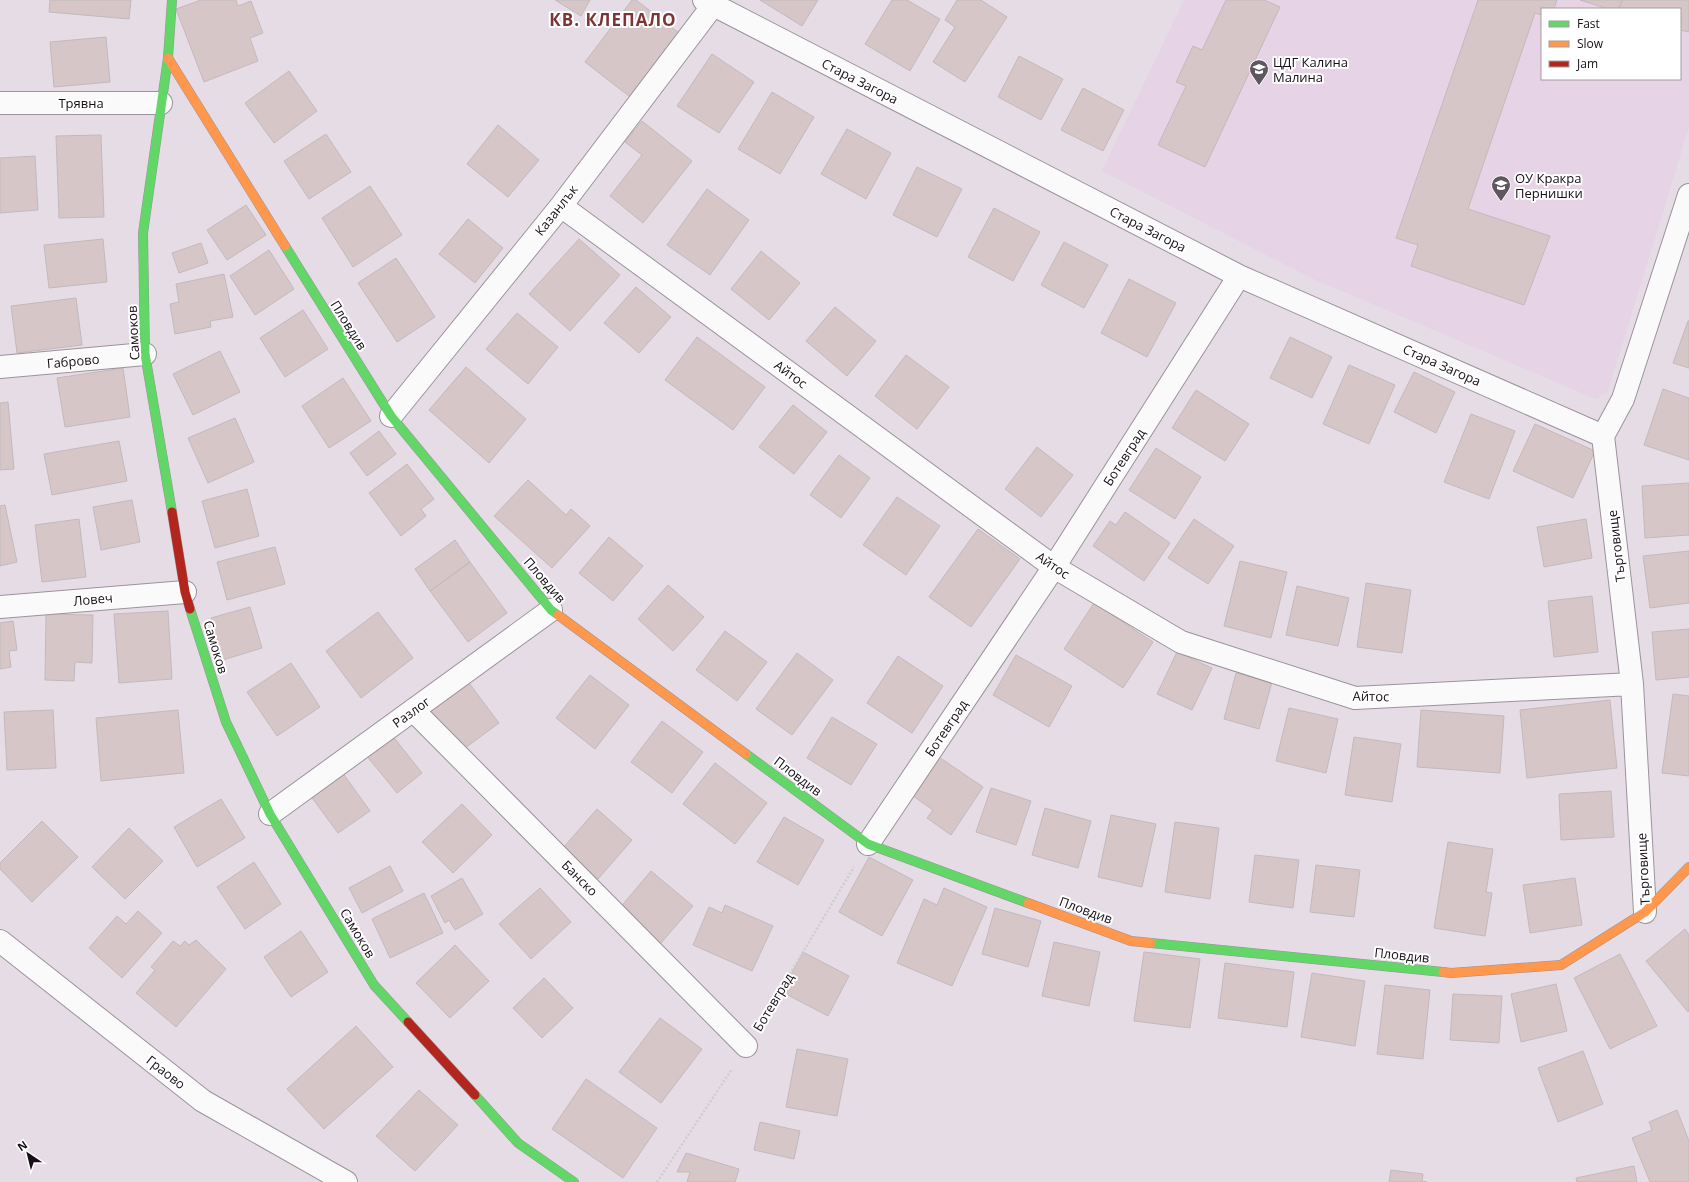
<svg xmlns="http://www.w3.org/2000/svg" width="1689" height="1182" font-family="'Open Sans',sans-serif">
<style>
.built{fill:#e6d3e5;fill-rule:evenodd}
.building{fill:#d7c6c7;stroke:#c3b9bc}
.lines{fill:none;stroke-linecap:round;stroke-linejoin:round}
.street-casing{stroke:#9b939b;stroke-width:24}
.fast-casing{stroke:#9b939b;stroke-width:10}
.slow-casing{stroke:#9b939b;stroke-width:10}
.jam-casing{stroke:#9b939b;stroke-width:10}
.path{stroke:#cfcdcf;stroke-width:2.5;stroke-dasharray:2 2;stroke-linecap:butt}
.street{stroke:#fbfafb;stroke-width:22}
.fast{stroke:#63d668;stroke-width:9}
.slow{stroke:#ff974d;stroke-width:9}
.jam{stroke:#b3261e;stroke-width:9}
.labels{text-anchor:middle;dominant-baseline:central;stroke-width:4;stroke-linejoin:round;paint-order:stroke}
.poi-label{font-size:13px;fill:#160f16;stroke:#fff;text-anchor:start}
.street-label{font-size:13px;fill:#160f16;stroke:#fff}
.district-label{font-size:17px;font-weight:bold;letter-spacing:1px;fill:#7c3435;stroke:#fff}
</style>
<rect width="100%" height="100%" fill="#e6dce6"/>
<path class="built" d="M1184,0H1689V127L1608,391L1596,399L1311,278L1102,171ZM1542,9H1680V79H1542Z"/>
<path class="building" d="M50,0H131L129,19L49,12Z
M201,0H236L238,6L251,1L263,33L250,38L258,61L204,82L176,9Z
M555,0H590L581,16Z
M632,0H636L683,36L634,100L585,62Z
M760,0H818L802,26Z
M892,0H907L940,19L910,71L865,44Z
M957,0H981L1007,17L965,82L933,62L955,27L945,20Z
M1226,0H1264L1280,7L1205,167L1158,145L1186,86L1176,82L1193,46L1202,50Z
M1478,0H1557L1554,9H1542V15L1535,13L1468,209L1550,236L1524,305L1411,266L1418,245L1396,238Z
M1580,0H1622L1619,9H1608Z
M1622,0H1689V32L1680,30V9H1619Z
M106,37L110,82L54,87L50,42Z
M712,54L754,82L719,133L677,106Z
M1019,56L1063,79L1041,120L998,97Z
M289,71L317,111L274,143L245,103Z
M1083,88L1124,110L1103,151L1061,130Z
M772,92L814,117L780,174L738,149Z
M642,121L692,161L643,223L610,196L642,155L625,142Z
M498,125L539,160L508,197L467,164Z
M847,129L891,153L866,199L821,174Z
M326,134L351,172L309,199L284,161Z
M101,135L104,217L59,218L56,136Z
M35,156L38,210L0,213V158Z
M917,167L962,189L937,237L893,215Z
M370,186L402,235L353,267L322,218Z
M707,189L749,220L710,275L667,245Z
M246,205L266,235L227,260L207,230Z
M994,208L1040,232L1013,281L968,257Z
M468,219L503,248L475,283L439,254Z
M103,239L107,282L49,288L44,245Z
M579,239L620,275L570,331L529,294Z
M1064,242L1108,265L1084,308L1041,285Z
M201,243L208,263L179,273L172,253Z
M269,250L294,289L255,315L230,276Z
M761,251L800,283L769,320L731,289Z
M396,258L435,317L397,342L358,283Z
M224,274L233,317L210,321L211,327L175,334L170,304L179,302L176,284Z
M1129,279L1176,303L1147,357L1101,333Z
M636,287L671,317L639,353L604,323Z
M76,298L82,345L17,353L11,306Z
M835,307L876,341L847,376L806,341Z
M303,310L328,349L285,377L260,338Z
M517,313L558,347L528,384L486,349Z
M1688,321H1689V368L1673,363Z
M697,337L765,387L733,430L665,380Z
M1290,337L1332,357L1312,398L1270,378Z
M220,351L240,392L193,415L173,374Z
M906,355L949,387L917,429L875,396Z
M1349,365L1395,385L1369,444L1323,424Z
M466,367L526,419L489,463L429,410Z
M123,368L130,417L65,427L57,378Z
M1414,372L1455,392L1436,433L1394,412Z
M343,378L371,421L329,448L302,406Z
M1663,389L1689,398V460L1644,445Z
M1196,390L1249,424L1225,461L1172,428Z
M8,402L14,469L0,470V403Z
M793,405L827,432L794,474L759,447Z
M1471,414L1515,431L1489,499L1444,482Z
M235,418L254,462L208,483L188,438Z
M1535,424L1595,451L1573,498L1513,471Z
M379,431L396,454L367,476L350,453Z
M119,441L127,481L52,495L44,454Z
M1037,447L1073,475L1041,517L1005,489Z
M1156,448L1201,477L1175,519L1129,490Z
M839,455L870,478L841,518L810,495Z
M407,464L434,499L421,509L426,516L401,536L369,493Z
M528,480L566,515L571,509L590,526L552,568L494,516Z
M1689,483V535L1645,538L1642,486Z
M247,489L259,536L215,548L202,501Z
M897,497L940,526L906,575L863,545Z
M132,500L140,542L101,550L93,507Z
M5,505L17,562L0,566V506Z
M1125,512L1170,543L1144,581L1093,546L1110,521L1116,525Z
M79,519L86,577L42,582L35,525Z
M1194,519L1234,546L1208,584L1168,558Z
M1586,519L1592,558L1544,567L1537,527Z
M978,529L1020,559L971,627L929,597Z
M609,537L643,566L613,601L579,573Z
M455,540L470,562L430,591L415,569Z
M275,547L285,584L227,600L217,562Z
M1689,551V603L1650,608L1643,556Z
M1240,561L1287,572L1271,638L1224,626Z
M470,562L507,613L468,642L430,591Z
M1366,583L1411,590L1402,653L1357,647Z
M668,585L704,617L673,651L638,619Z
M1297,586L1349,598L1338,646L1286,635Z
M1592,596L1598,652L1554,657L1548,601Z
M1094,603L1153,642L1123,688L1064,649Z
M250,607L262,648L223,660L211,618Z
M168,611L172,679L119,683L114,614Z
M378,612L413,658L361,698L326,651Z
M46,614L93,615L92,663L75,662L74,681L45,680Z
M13,621L17,650L9,651L11,667L0,669V623Z
M1689,629V677L1656,680L1652,632Z
M725,631L767,662L737,701L696,670Z
M1177,652L1212,668L1192,710L1157,694Z
M797,653L833,680L792,735L756,709Z
M1016,655L1072,686L1049,727L993,695Z
M898,656L943,686L912,733L867,703Z
M291,663L320,707L277,736L247,692Z
M1236,673L1272,682L1259,729L1224,719Z
M590,675L629,705L595,749L556,718Z
M469,683L499,723L461,751L431,711Z
M1673,694L1689,696V776L1662,773Z
M1610,700L1617,768L1527,778L1520,710Z
M1289,708L1338,719L1326,773L1276,761Z
M53,710L56,768L7,770L4,712Z
M178,710L184,773L101,781L96,718Z
M1421,710L1504,716L1500,773L1417,767Z
M832,717L877,744L851,785L807,758Z
M662,721L703,752L672,793L631,762Z
M392,735L422,773L397,793L366,755Z
M1354,737L1401,744L1392,802L1345,795Z
M939,757L983,787L951,835L927,818L933,810L913,796Z
M715,763L767,803L735,844L683,804Z
M342,772L370,811L338,833L310,795Z
M991,788L1031,801L1016,845L976,832Z
M1611,791L1614,837L1561,840L1559,794Z
M221,799L245,838L197,867L174,827Z
M462,804L492,835L453,873L422,842Z
M1045,808L1091,821L1078,868L1032,855Z
M597,809L632,840L598,879L563,848Z
M1111,815L1156,824L1142,887L1098,877Z
M784,817L824,840L798,885L757,862Z
M42,821L78,857L32,902L0,869V863Z
M1175,822L1219,828L1210,899L1165,892Z
M129,828L163,861L125,899L92,867Z
M1448,842L1493,849L1486,892L1492,893L1485,936L1434,928Z
M1255,855L1299,860L1293,908L1249,902Z
M869,857L913,880L882,936L839,912Z
M254,862L281,904L245,929L217,887Z
M1316,865L1360,870L1354,917L1310,912Z
M390,866L403,891L362,913L349,888Z
M651,871L693,906L660,944L619,909Z
M462,878L483,914L455,930L449,920L445,923L431,896Z
M1575,878L1582,925L1530,933L1523,885Z
M540,888L571,922L531,959L499,924Z
M944,888L987,907L952,986L897,963L924,899L937,905Z
M424,893L443,933L390,958L372,919Z
M725,905L773,926L752,971L693,945L709,907L722,913Z
M995,908L1041,921L1028,967L982,954Z
M138,911L162,933L122,978L89,948L117,916L126,924Z
M1685,929L1689,935V1011L1688,1012L1646,961Z
M301,931L328,972L291,997L264,957Z
M196,940L226,969L176,1027L136,993L155,970L151,967L173,941L180,946L185,941L189,945Z
M1054,942L1100,952L1089,1006L1042,996Z
M455,945L489,981L450,1018L416,983Z
M803,952L849,976L828,1016L782,992Z
M1144,952L1200,959L1190,1028L1134,1021Z
M1620,954L1657,1026L1610,1049L1574,978Z
M1225,963L1294,972L1287,1027L1218,1018Z
M1312,973L1365,981L1355,1046L1301,1037Z
M544,978L573,1008L542,1038L513,1008Z
M1556,984L1567,1031L1521,1042L1511,994Z
M1385,985L1430,990L1423,1059L1377,1054Z
M1453,994L1502,996L1499,1043L1450,1040Z
M660,1018L702,1049L661,1103L619,1072Z
M356,1026L393,1067L324,1129L287,1089Z
M797,1049L848,1059L837,1116L786,1107Z
M1583,1051L1603,1104L1558,1122L1538,1068Z
M586,1079L657,1128L623,1178L552,1129Z
M419,1090L458,1125L415,1171L376,1136Z
M1677,1110L1689,1141V1182H1650L1632,1138L1652,1130L1649,1122Z
M760,1122L800,1131L794,1159L754,1150Z
M686,1153L739,1169L735,1182H687L690,1172H677Z
M1634,1166L1637,1182H1577L1576,1178Z
M1391,1170L1423,1174L1422,1181L1427,1182H1389Z"/>
<g class="lines">
<defs>
<path id="street" d="M704,0L1239,276L1603,436
M0,103H161
M561,206L1054,567L1181,642L1355,698L1632,684
M0,367L145,354
M391,416L561,206L717,0
M0,607L185,592
M413,710L746,1046
M270,814L551,610
M868,844L1054,567L1239,276
M1645,912L1632,684L1603,436L1623,399L1689,195
M0,941L203,1101L346,1182"/>
<path id="fast" d="M285,246L391,416L551,610L558,615
M172,512L145,354L143,233L168,58L172,0
M190,609L226,722L270,814L374,985L408,1022
M746,754L868,844L1028,903
M1151,943L1443,972
M475,1095L518,1143L574,1182"/>
<path id="slow" d="M168,58L285,246
M558,615L746,754
M1028,903L1131,941L1151,943
M1443,972L1451,973L1561,965L1645,912L1689,867"/>
<path id="jam" d="M172,512L185,592L190,609
M408,1022L475,1095"/>
</defs>
<use href="#street" class="street-casing"/>
<use href="#fast" class="fast-casing"/>
<use href="#slow" class="slow-casing"/>
<use href="#jam" class="jam-casing"/>
<path class="path" d="M761,1022L854,867
M657,1182L732,1069"/>
<use href="#street" class="street"/>
<use href="#fast" class="fast"/>
<use href="#slow" class="slow"/>
<use href="#jam" class="jam"/>
</g>
<defs>
<symbol id="school-pin" viewBox="-11 -11 22 30"><path d="M0 17L-7.5 6A9.5 9.5 0 1 1 7.5 6Z" fill="#5f575f" stroke="#fff"/><path d="M0-5L7-2L0 1L-7-2ZM-4 1L0 2.5L4 1V4Q0 6-4 4Z" fill="#fff"/></symbol>
</defs>
<g fill-rule="evenodd">
<use href="#school-pin" x="1248" y="58" width="22" height="30"/>
<use href="#school-pin" x="1490" y="174" width="22" height="30"/>
</g>
<g class="labels">
<g class="poi-label">
<text x="1273" y="62">ЦДГ Калина<tspan x="1273" dy="15">Малина</tspan></text>
<text x="1515" y="178">ОУ Кракра<tspan x="1515" dy="15">Пернишки</tspan></text>
</g>
<g class="street-label">
<text transform="translate(860 81) rotate(27)">Стара Загора</text>
<text x="81" y="103">Трявна</text>
<text transform="translate(556 210) rotate(-52)">Казанлък</text>
<text transform="translate(1148 229) rotate(27)">Стара Загора</text>
<text transform="translate(349 325) rotate(58)">Пловдив</text>
<text transform="translate(133 333) rotate(-93)">Самоков</text>
<text transform="translate(73 361) rotate(-5)">Габрово</text>
<text transform="translate(1442 365) rotate(24)">Стара Загора</text>
<text transform="translate(791 374) rotate(36)">Айтос</text>
<text transform="translate(1124 457) rotate(-57)">Ботевград</text>
<text transform="translate(1616 546) rotate(-97)">Търговище</text>
<text transform="translate(1053 565) rotate(34)">Айтос</text>
<text transform="translate(545 580) rotate(49)">Пловдив</text>
<text transform="translate(93 599) rotate(-5)">Ловеч</text>
<text transform="translate(216 647) rotate(73)">Самоков</text>
<text transform="translate(1371 696) rotate(1)">Айтос</text>
<text transform="translate(411 712) rotate(-36)">Разлог</text>
<text transform="translate(946 728) rotate(-56)">Ботевград</text>
<text transform="translate(798 776) rotate(37)">Пловдив</text>
<text transform="translate(1643 869) rotate(-93)">Търговище</text>
<text transform="translate(580 878) rotate(45)">Банско</text>
<text transform="translate(1086 910) rotate(20)">Пловдив</text>
<text transform="translate(358 933) rotate(59)">Самоков</text>
<text transform="translate(1402 955) rotate(6)">Пловдив</text>
<text transform="translate(773 1002) rotate(-59)">Ботевград</text>
<text transform="translate(166 1072) rotate(38)">Граово</text>
</g>
<g class="district-label">
<text x="613" y="19">КВ. КЛЕПАЛО</text>
</g>
</g>
<rect x="1541" y="8" width="140" height="72" fill="#ffffff" stroke="#a29fa2"/>
<rect x="1549" y="21" width="20" height="6" fill="#63d668" stroke="#a29fa2"/>
<text x="1577" y="28" font-size="12" fill="#160f16">Fast</text>
<rect x="1549" y="41" width="20" height="6" fill="#ff974d" stroke="#a29fa2"/>
<text x="1577" y="48" font-size="12" fill="#160f16">Slow</text>
<rect x="1549" y="61" width="20" height="6" fill="#b3261e" stroke="#a29fa2"/>
<text x="1577" y="68" font-size="12" fill="#160f16">Jam</text>
<g transform="translate(28 1154) rotate(325)" stroke="#ffffff" stroke-width="3" paint-order="stroke">
<path d="M0-3L7 15L0 10L-7 15Z" fill="#160f16"/>
<text y="-6" font-size="11" font-weight="bold" text-anchor="middle" fill="#160f16">N</text>
</g>
</svg>
